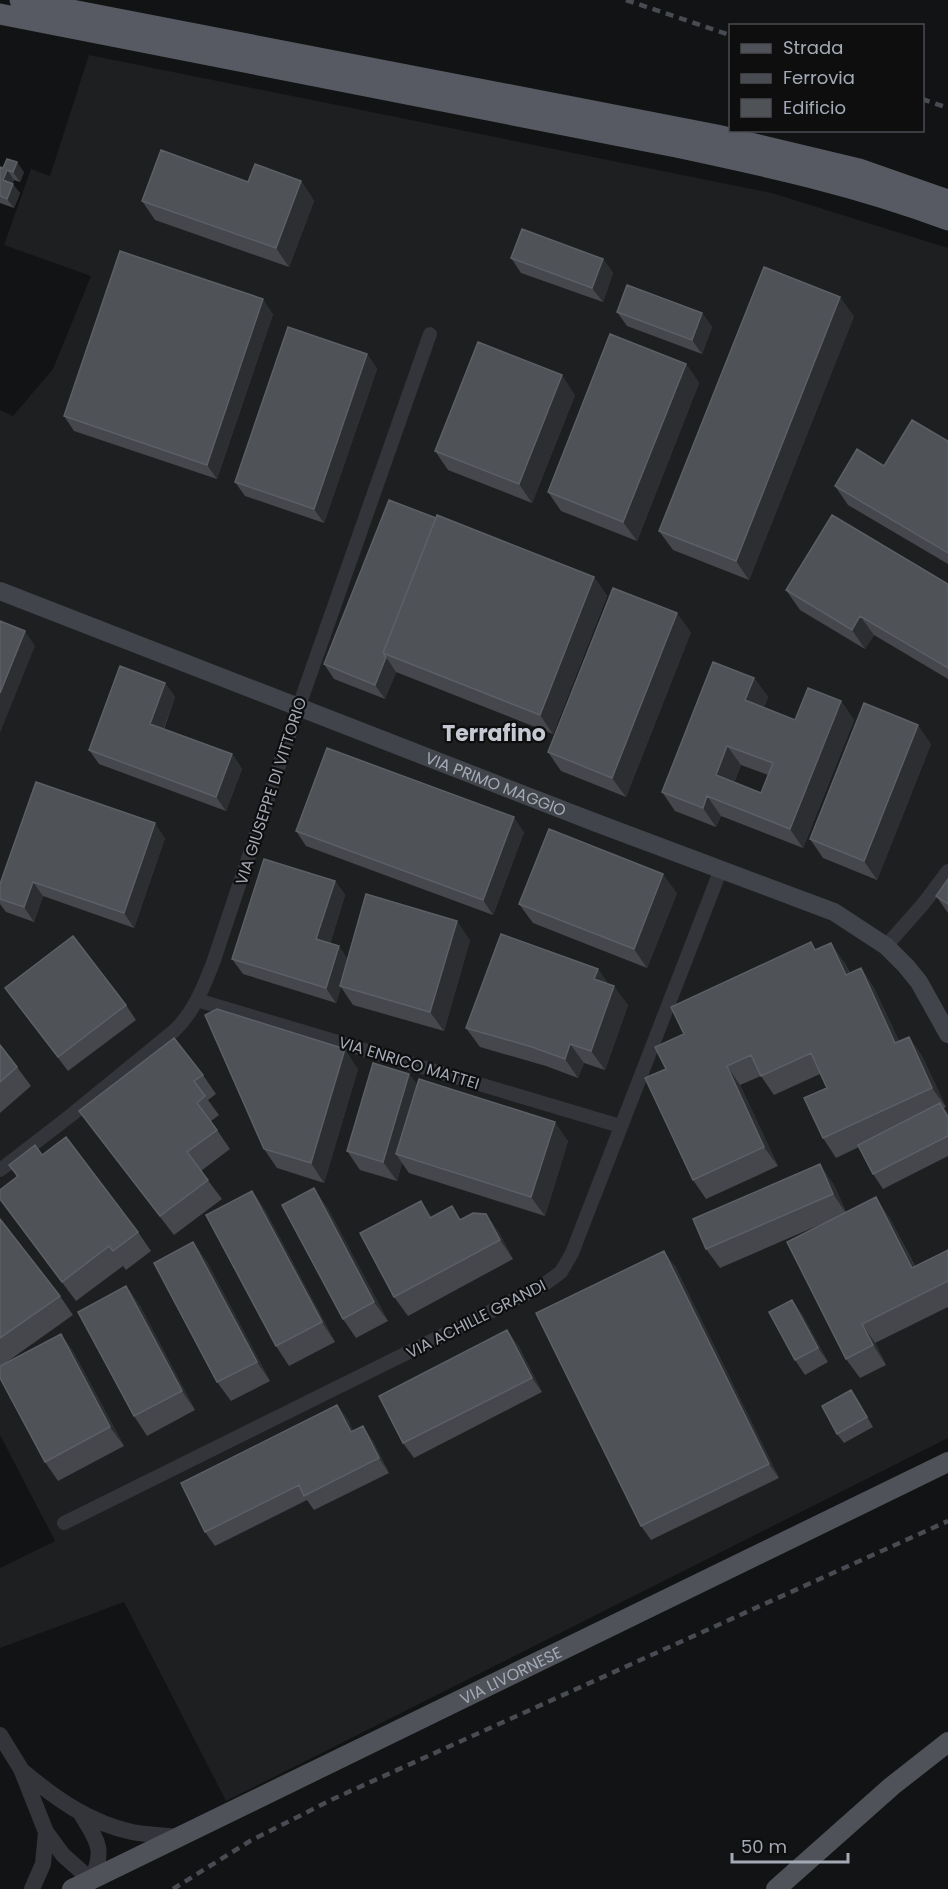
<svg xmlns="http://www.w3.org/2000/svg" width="948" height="1889" font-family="Poppins,sans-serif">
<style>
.built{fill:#1e1f21}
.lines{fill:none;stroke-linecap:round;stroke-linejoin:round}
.minor{stroke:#33353a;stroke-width:14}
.tertiary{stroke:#33353a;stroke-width:16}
.secondary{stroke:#41444a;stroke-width:18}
.primary{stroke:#4f5259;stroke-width:20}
.trunk{stroke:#575a62;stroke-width:21}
.rail{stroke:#484b51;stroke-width:4.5;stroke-dasharray:8 6;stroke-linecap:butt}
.wall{fill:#45474c;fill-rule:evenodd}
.shaded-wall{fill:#2c2e31}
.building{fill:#4f5257;stroke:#5c6066;stroke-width:1.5;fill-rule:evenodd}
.labels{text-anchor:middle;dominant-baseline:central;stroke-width:4.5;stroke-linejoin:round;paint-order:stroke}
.street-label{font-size:16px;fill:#a3aab6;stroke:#0e0e0f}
.district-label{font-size:22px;font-weight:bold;fill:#c4c9d2;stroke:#0e0e0f}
</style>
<rect width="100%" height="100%" fill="#121314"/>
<path class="built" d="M89,55L772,193L948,248V1438L226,1801L124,1602L0,1648V1568L55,1541L0,1435V410L13,416L53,369L91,276L4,245L31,169L50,176Z"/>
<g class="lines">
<path class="minor" d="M886,946L924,903L948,871
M197,1000L620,1126
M0,1170L70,1116L174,1031C194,1012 203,988 213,963L299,706L430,334
M64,1523L542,1286L561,1272L572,1253L721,869"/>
<path class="tertiary" d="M0,1735L21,1769L46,1832L63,1855L91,1880C106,1850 97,1840 81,1814
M24,1772C56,1799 90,1823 132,1832C147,1835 163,1835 178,1837
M32,1889L43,1864L46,1832"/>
<path class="secondary" id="s1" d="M0,591L594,822L834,912L886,946L906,966L919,982L948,1034"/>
<g class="primary">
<path id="s2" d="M72,1889L948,1462"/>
<path d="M776,1889L892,1786L948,1742"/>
</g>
<path class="trunk" d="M20,0L717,135L859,169L948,200
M0,14L676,147C770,167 858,186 948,220"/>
<path class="rail" d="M626,0L730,35
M922,99L948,108
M173,1889L250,1841L333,1799L948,1521"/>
</g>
<path class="wall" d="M0,167L24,172L20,182L14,180L12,184L20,193L14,208L0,203Z
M301,181L314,201L289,267L155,220L142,201L248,182Z
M511,258L603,259L613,273L603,302L521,273Z
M617,312L702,313L712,327L702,354L627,326Z
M273,314L217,479L74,431L64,416Z
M854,316L749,580L673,550L659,531Z
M367,354L377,369L324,523L245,496L235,482Z
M686,364L699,383L637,541L561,511L548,492Z
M575,395L532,503L448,470L435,451Z
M948,441V564L848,505L835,486Z
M436,518L594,577L607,596L553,734L396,672L385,699L334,679L324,664Z
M948,584V679L874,635L865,649L800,610L786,590Z
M691,632L626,797L561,771L548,752Z
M754,678L768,697L764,707L795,720L841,701L854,720L803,848L721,816L716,827L675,811L662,792ZM741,765L768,775L761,793L734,783Z
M165,683L175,697L164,729L232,754L242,769L226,811L99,764L89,750Z
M931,744L877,880L823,858L810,839Z
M296,831L524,832L493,915L306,846Z
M165,838L134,928L43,896L34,922L6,912L0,904V884Z
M948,879V913L936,896Z
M335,881L345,895L330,944L339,946L347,959L470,940L444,1031L353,1005L341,987L336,1003L243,974L232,959Z
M677,893L647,968L533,923L519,904Z
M817,950L844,962L850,973L861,968L874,988L899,1041L909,1037L922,1056L946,1107L944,1108L948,1114V1156L883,1189L873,1174L859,1147L836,1158L823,1138L827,1088L820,1074L774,1095L761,1076L740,1085L778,1166L706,1199L693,1180L666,1069L684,1034Z
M598,969L608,984L628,1005L605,1070L584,1063L578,1078L546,1066L480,1047L466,1028Z
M5,988L126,1005L136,1020L68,1071Z
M0,1045L17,1067L31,1086L0,1113Z
M358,1069L324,1183L277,1168L264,1149Z
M409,1074L417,1085L568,1141L545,1216L409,1173L402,1163L397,1181L360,1170L347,1151Z
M203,1075L216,1094L208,1100L219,1115L211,1121L230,1149L201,1171L222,1199L174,1235L93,1130L79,1111Z
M42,1155L138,1232L151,1251L126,1270L123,1266L76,1301L0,1200L17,1177L9,1165Z
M833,1183L846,1212L889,1217L915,1266L948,1250V1307L875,1343L886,1365L860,1378L846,1359L833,1219L720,1268L706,1249Z
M252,1191L265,1210L335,1342L289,1366L276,1346Z
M421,1201L432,1217L461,1219L486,1214L499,1233L513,1259L408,1316L394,1297Z
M327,1207L388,1321L356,1338L343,1319Z
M0,1219L60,1296L73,1315L4,1364L61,1334L74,1353L124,1446L58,1481L45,1462L0,1378Z
M193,1242L207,1262L270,1381L231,1401L217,1382Z
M675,1266L779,1478L651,1540L641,1526Z
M126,1286L140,1306L195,1410L147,1436L134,1416Z
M792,1300L802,1314L828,1362L805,1375L795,1360Z
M518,1345L542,1392L414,1458L403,1443Z
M858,1400L873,1427L844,1443L837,1434Z
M337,1405L348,1420L353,1431L373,1441L389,1473L314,1510L307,1500L215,1546L205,1532Z"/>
<path class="shaded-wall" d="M17,162L24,172L20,182L13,172Z
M7,170L14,180L10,190L3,180Z
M301,181L314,201L289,267L276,248Z
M13,184L20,193L14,208L7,199Z
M603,259L613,273L603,302L592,288Z
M840,297L854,316L749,580L736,561Z
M263,299L273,314L217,479L207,465Z
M702,313L712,327L702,354L692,340Z
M367,354L377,369L324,523L314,509Z
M686,364L699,383L637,541L623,522Z
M562,375L575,395L532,503L519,484Z
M594,577L607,596L553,734L540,715Z
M677,613L691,632L626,797L612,778Z
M860,616L874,635L865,649L852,630Z
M25,631L35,646L0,733V693Z
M386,657L396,672L385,699L375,685Z
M754,678L768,697L759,719L745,700Z
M165,683L175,697L160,738L150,724Z
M841,701L854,720L803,848L790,829Z
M918,725L931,744L877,880L864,861Z
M727,746L741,765L729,795L716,775Z
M232,754L242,769L226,811L216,797Z
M707,796L721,816L716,827L703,808Z
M514,817L524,832L493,915L483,900Z
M155,823L165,838L134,928L124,913Z
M663,874L677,893L647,968L634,949Z
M335,881L345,895L327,954L316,939Z
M33,882L43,896L34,922L24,907Z
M457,921L470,940L444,1031L430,1012Z
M831,943L844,962L859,994L846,975Z
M339,946L349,961L340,986L341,987L336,1003L326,988Z
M861,968L874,988L909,1062L895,1043Z
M598,969L611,988L594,979Z
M614,986L628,1005L605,1070L591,1051Z
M909,1037L922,1056L946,1107L932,1088Z
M570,1044L584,1063L578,1078L565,1059Z
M345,1049L358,1069L324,1183L311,1163Z
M727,1066L740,1085L778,1166L764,1147Z
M409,1074L423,1093L396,1154L402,1163L397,1181L383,1162Z
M555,1122L568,1141L545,1216L531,1197Z
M820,1164L833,1183L846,1213L833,1194Z
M314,1188L327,1207L388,1321L374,1302Z
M252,1191L265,1210L335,1342L322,1322Z
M876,1197L889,1217L925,1287L912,1268Z
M421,1201L434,1220L430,1218Z
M486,1214L499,1233L513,1259L500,1240Z
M193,1242L207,1262L270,1381L257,1362Z
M664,1251L675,1266L779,1478L769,1464Z
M126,1286L140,1306L195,1410L182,1391Z
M792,1300L802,1314L828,1362L818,1348Z
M862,1324L875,1343L886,1365L873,1345Z
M507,1330L518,1345L542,1392L532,1378Z
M61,1334L74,1353L124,1446L110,1427Z
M851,1390L858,1400L873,1427L867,1417Z
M337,1405L348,1420L361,1447L351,1432Z
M363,1426L373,1441L389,1473L379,1458Z"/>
<path class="building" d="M161,150L248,182L255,164L301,181L276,248L142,201Z
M7,159L17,162L13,172L7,170L3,180L13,184L7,199L0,196V167L3,168Z
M522,229L603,259L592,288L511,258Z
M120,251L263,299L207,465L64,416Z
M764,267L840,297L736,561L659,531Z
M627,285L702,313L692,340L617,312Z
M288,327L367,354L314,509L235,482Z
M610,334L686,364L623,522L548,492Z
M478,342L562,375L519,484L435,451Z
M912,420L948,441V553L835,486L857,449L884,466Z
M389,500L436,518L383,653L386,657L375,685L324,664Z
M437,515L594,577L540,715L383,653Z
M832,515L948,584V668L860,616L852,630L786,590Z
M613,588L677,613L612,778L548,752Z
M0,621L25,631L0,693Z
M713,662L754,678L745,700L795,720L808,688L841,701L790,829L707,796L703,808L662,792ZM727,746L773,763L761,793L716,775Z
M120,666L165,683L150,724L232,754L216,797L89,750Z
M864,703L918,725L864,861L810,839Z
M327,748L514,817L483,900L296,831Z
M36,782L155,823L124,913L33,882L24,907L0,899V884Z
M549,829L663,874L634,949L519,904Z
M264,859L335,881L316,939L339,946L326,988L232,959Z
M948,879V904L936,896Z
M366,894L457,921L430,1012L340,986Z
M501,934L598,969L594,979L614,986L591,1051L570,1044L565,1059L532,1047L466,1028Z
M73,936L126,1005L58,1057L5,988Z
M811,942L815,950L831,943L846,975L861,968L895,1043L909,1037L932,1088L823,1138L804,1098L827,1088L811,1053L761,1076L751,1055L727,1066L764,1147L693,1180L645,1078L666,1069L655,1047L684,1034L671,1007Z
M217,1009L345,1049L311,1163L264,1149L205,1015Z
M174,1038L203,1075L194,1081L205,1096L197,1103L217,1130L187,1152L208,1180L160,1216L79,1111Z
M0,1045L17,1067L0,1082Z
M373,1063L409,1074L383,1162L347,1151Z
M419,1079L555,1122L531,1197L396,1154Z
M940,1103L948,1118V1136L873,1174L858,1145Z
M66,1137L138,1232L113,1251L109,1246L62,1282L0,1199V1190L18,1176L9,1165L35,1145L42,1155Z
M820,1164L833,1194L706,1249L693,1219Z
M314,1188L374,1302L343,1319L282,1205Z
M252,1191L322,1322L276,1346L206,1215Z
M876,1197L912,1268L948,1250V1281L862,1324L873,1345L846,1359L787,1242Z
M421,1201L430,1218L452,1206L460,1220L473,1213L486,1214L500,1240L394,1297L360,1233Z
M0,1219L60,1296L0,1338Z
M193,1242L257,1362L217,1382L154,1263Z
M664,1251L769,1464L641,1526L536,1313Z
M126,1286L182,1391L134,1416L78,1312Z
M792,1300L818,1348L795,1360L769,1312Z
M507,1330L532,1378L403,1443L379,1396Z
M61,1334L110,1427L45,1462L0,1378V1366Z
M851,1390L867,1417L837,1434L822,1406Z
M337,1405L351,1432L363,1426L379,1458L304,1496L299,1485L205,1532L181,1483Z"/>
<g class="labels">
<g class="street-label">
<text stroke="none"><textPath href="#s1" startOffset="532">VIA PRIMO MAGGIO</textPath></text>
<text transform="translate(271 791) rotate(-72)">VIA GIUSEPPE DI VITTORIO</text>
<text transform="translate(409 1063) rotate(17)">VIA ENRICO MATTEI</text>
<text transform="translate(476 1319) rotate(-27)">VIA ACHILLE GRANDI</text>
<text stroke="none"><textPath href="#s2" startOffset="488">VIA LIVORNESE</textPath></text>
</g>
<g class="district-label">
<text x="494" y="733">Terrafino</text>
</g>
</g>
<rect x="729" y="24" width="195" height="108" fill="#0e0e0f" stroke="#4a4c52" stroke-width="1.5"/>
<rect x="741" y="44" width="30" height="9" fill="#4f5259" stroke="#4a4c52" stroke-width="1.5"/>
<text x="783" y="54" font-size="18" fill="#a3aab6">Strada</text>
<rect x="741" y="74" width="30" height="9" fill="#484b51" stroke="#4a4c52" stroke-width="1.5"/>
<text x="783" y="84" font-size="18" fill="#a3aab6">Ferrovia</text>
<rect x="741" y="99" width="30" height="18" fill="#4f5257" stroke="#4a4c52" stroke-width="1.5"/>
<text x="783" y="114" font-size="18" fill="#a3aab6">Edificio</text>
<path d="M732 1853v9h116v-9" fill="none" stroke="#a3aab6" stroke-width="3"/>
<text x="741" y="1853" font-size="18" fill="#a3aab6" stroke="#0e0e0f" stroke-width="4.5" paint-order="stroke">50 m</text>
</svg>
